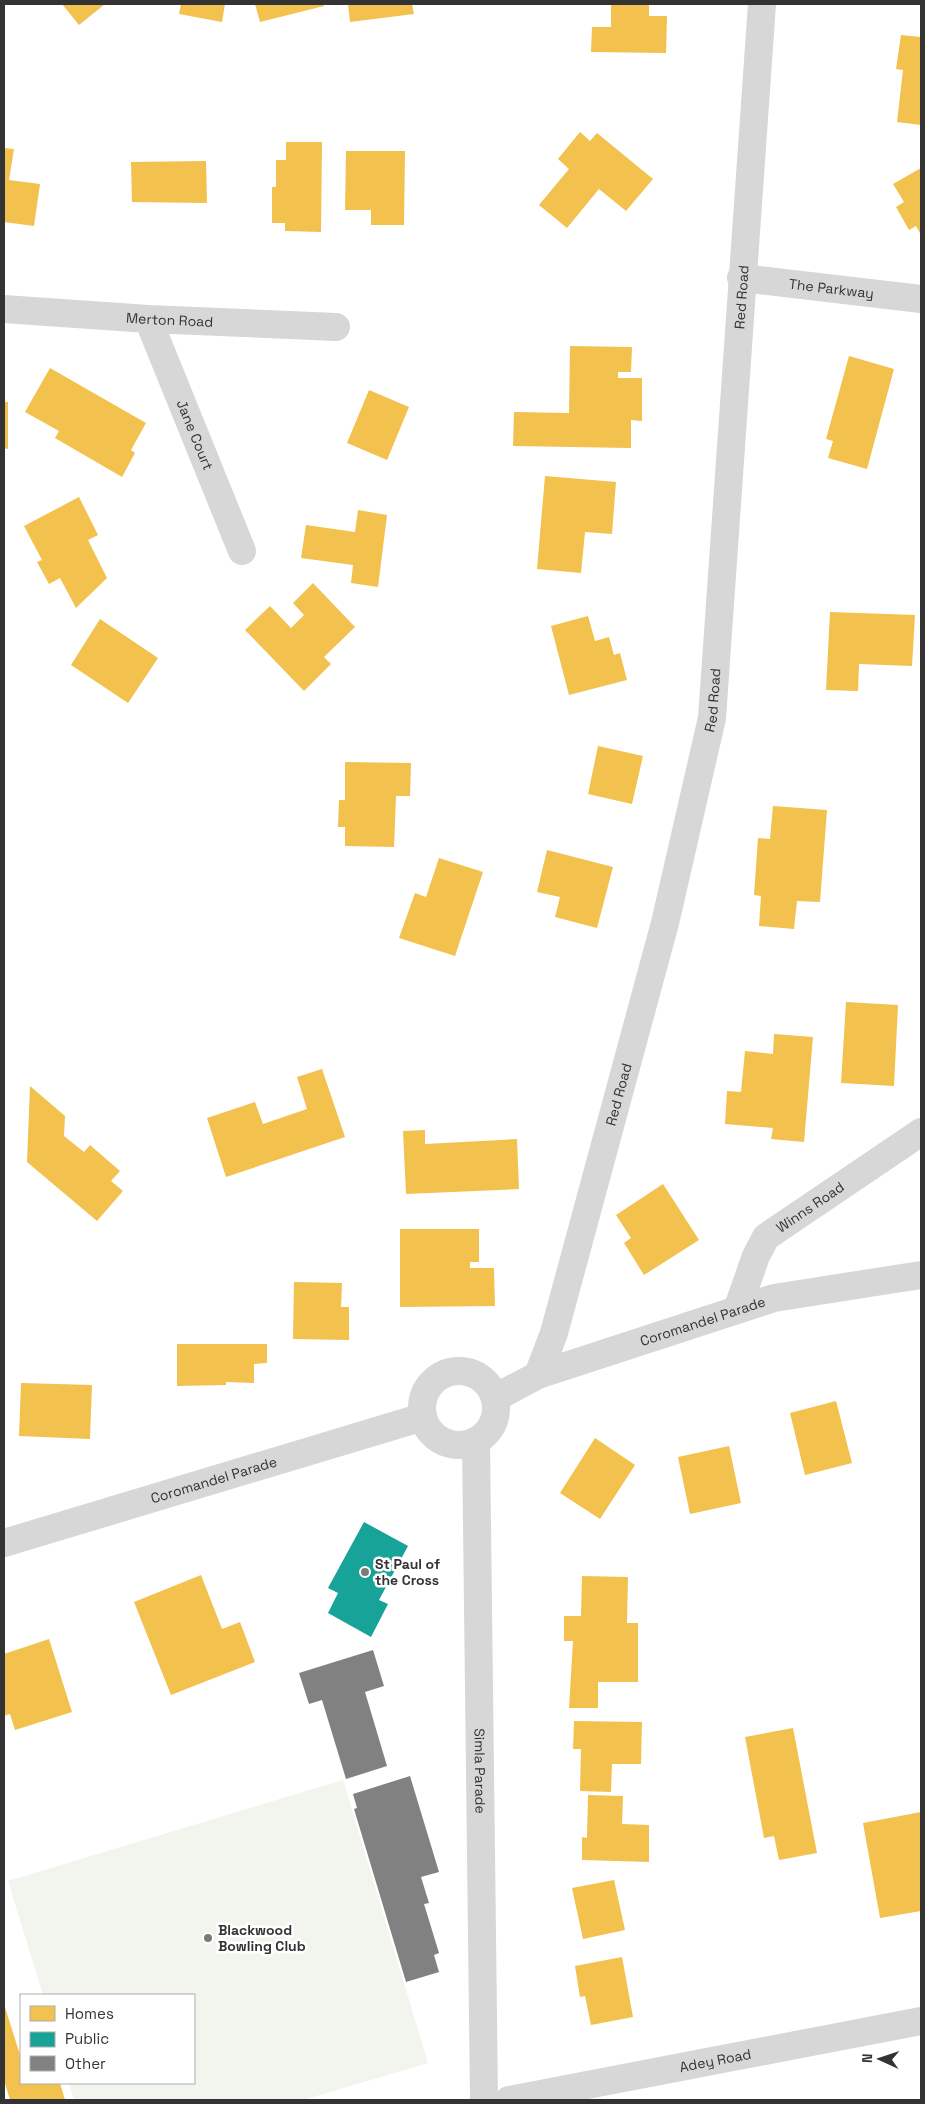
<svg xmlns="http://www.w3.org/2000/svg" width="925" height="2104" font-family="'Space Grotesk',sans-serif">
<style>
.green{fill:#f1f5ed}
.homes{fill:#f2c14e}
.public{fill:#17a398}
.building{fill:#818181}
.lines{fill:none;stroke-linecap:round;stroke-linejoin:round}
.minor{stroke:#d7d7d7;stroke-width:28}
.poi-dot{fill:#7a7a7a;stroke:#fff;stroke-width:2}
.labels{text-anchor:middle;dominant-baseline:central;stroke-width:5;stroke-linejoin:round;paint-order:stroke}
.street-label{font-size:14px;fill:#333;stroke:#fff}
.poi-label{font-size:14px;font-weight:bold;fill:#333;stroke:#fff;text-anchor:start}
</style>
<rect width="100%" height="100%" fill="#fff"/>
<path class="green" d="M343,1780L428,2063L303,2100H74L69,2083H194V1995H43L8,1881Z"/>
<path class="homes" d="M62,4H105L79,25Z
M181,4H225L222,22L179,14Z
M255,4H323L324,6L260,22Z
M348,4H412L414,14L350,22Z
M611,4H649V16H667L666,53L591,52L592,27H611Z
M901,35L921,37V125L897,122L903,70L896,69Z
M580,132L590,141L597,133L653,179L626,211L599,189L567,228L539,205L569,169L558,159Z
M286,142H322L321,232L285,231V223H272V187H276V160H286Z
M4,148L14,149L9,180L40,184L34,226L4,222Z
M346,151H405L404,225H371V210H345Z
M206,161L207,203L132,202L131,162Z
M921,168V235L916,226L909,230L896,207L904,202L893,184Z
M570,346L632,347L631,372H618V378H642V421L631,420V448L513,446L514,412L569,413Z
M849,356L894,369L867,469L828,458L833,441L826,439Z
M50,368L146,423L131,450L135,453L122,477L55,438L59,431L25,412Z
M369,390L409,407L387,460L347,443Z
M4,402H8V449L4,448Z
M545,476L616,482L612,534L585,532L581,573L537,569Z
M79,497L98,535L88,540L107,578L76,608L60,578L49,584L37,562L42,560L24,526Z
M358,510L387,515L378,587L351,583L353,565L301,558L306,525L355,532Z
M313,583L355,627L324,657L331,664L304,691L245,630L270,606L291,628L304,615L293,603Z
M830,612L915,615L912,666L859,664L858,691L826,690Z
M588,616L595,641L609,637L614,655L620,653L627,680L569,695L551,626Z
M100,619L158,658L128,703L71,665Z
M598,746L643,756L632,804L588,794Z
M345,762L411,763L410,796H396L394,847L345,846V827H338L339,800H345Z
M773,806L827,810L820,902L797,901L794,929L759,926L761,896L754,895L758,838L770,839Z
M547,850L613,867L597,928L555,917L560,897L537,892Z
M439,858L483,872L455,956L399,938L415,893L426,897Z
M846,1002L898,1005L894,1086L841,1083Z
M774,1034L813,1037L804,1142L771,1139L773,1128L725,1124L727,1091L741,1092L745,1051L773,1054Z
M322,1069L345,1137L226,1177L207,1118L255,1102L263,1124L307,1109L297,1077Z
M30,1086L65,1116L64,1136L84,1152L90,1145L120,1171L111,1181L123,1191L97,1221L27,1162Z
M425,1130V1144L517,1139L519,1189L406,1194L403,1131Z
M663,1184L699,1240L644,1275L624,1243L631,1238L616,1215Z
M400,1229H479V1262H470V1268H494L495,1306L400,1307Z
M294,1282L342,1283L341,1307H349V1340L293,1339Z
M177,1344H267V1363L254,1364V1383L226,1382V1385L177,1386Z
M21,1383L92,1385L90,1439L19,1436Z
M836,1401L852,1463L805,1475L790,1413Z
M595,1438L635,1465L600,1519L560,1493Z
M729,1446L741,1503L690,1514L678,1457Z
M201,1575L222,1629L240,1622L255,1662L171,1695L134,1602Z
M582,1576L628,1577L627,1623H638V1682H598V1708H569L573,1641H564V1616H581Z
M49,1639L72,1712L15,1730L10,1714L4,1716V1654Z
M574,1721L642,1722L641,1764H612L611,1792L580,1791L581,1749H573Z
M793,1728L817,1853L779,1860L774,1836L764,1838L745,1737Z
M588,1795L623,1796L622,1824L649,1825V1862L582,1860V1837L587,1838Z
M921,1812V1911L880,1918L863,1823Z
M614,1880L625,1930L583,1939L572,1888Z
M622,1957L633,2017L591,2025L585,1996L580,1997L575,1966Z
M4,2004L21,2058V2083H60L65,2100H10L4,2080Z"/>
<path class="public" d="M364,1522L408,1546L379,1600L388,1604L371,1637L328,1613L338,1593L328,1588Z"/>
<path class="building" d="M373,1650L384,1686L365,1692L387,1766L346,1779L322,1700L309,1704L299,1673Z
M410,1776L439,1872L421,1877L429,1903L424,1904L439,1953L434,1955L439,1972L406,1982L354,1809L357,1808L353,1794Z"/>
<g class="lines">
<g class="minor">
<path id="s1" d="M741,278L921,299"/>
<path id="s2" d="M4,309L148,319L336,327"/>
<path id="s3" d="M148,319L242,551"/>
<path id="s4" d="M737,1310L756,1256L766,1237L921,1132"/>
<circle cx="459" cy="1408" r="37"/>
<path id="s5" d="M538,1375L554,1333L665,923L712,718L762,4"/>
<path id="s6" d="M495,1398L538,1375L774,1298L921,1275"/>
<path id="s7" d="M476,1441L484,2100"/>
<path id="s8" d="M4,1543L423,1417"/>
<path id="s9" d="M509,2100L921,2021"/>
</g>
</g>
<g class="poi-dot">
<circle cx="365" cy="1572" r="5"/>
<circle cx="208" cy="1938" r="5"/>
</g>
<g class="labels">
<g class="street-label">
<text stroke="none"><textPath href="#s1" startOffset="91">The Parkway</textPath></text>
<text stroke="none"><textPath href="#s5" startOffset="1102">Red Road</textPath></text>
<text stroke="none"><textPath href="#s2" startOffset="166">Merton Road</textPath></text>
<text stroke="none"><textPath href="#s3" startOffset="125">Jane Court</textPath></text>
<text stroke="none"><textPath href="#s5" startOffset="698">Red Road</textPath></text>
<text stroke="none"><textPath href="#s5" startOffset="292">Red Road</textPath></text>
<text stroke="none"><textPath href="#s4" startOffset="132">Winns Road</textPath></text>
<text stroke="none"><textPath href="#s6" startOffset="222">Coromandel Parade</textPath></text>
<text stroke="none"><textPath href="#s8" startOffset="219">Coromandel Parade</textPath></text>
<text stroke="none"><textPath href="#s7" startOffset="330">Simla Parade</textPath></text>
<text stroke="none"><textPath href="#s9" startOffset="210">Adey Road</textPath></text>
</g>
<g class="poi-label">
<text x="375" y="1564">St Paul of<tspan x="375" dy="16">the Cross</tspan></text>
<text x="218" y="1930">Blackwood<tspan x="218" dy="16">Bowling Club</tspan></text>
</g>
</g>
<rect width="925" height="2104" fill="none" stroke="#333333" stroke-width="10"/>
<rect x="20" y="1994" width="175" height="90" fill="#ffffff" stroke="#adadad"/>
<rect x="30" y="2006" width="25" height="15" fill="#f2c14e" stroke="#adadad"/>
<text x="65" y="2019" font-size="15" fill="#333333">Homes</text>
<rect x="30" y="2032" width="25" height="15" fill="#17a398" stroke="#adadad"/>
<text x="65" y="2044" font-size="15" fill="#333333">Public</text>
<rect x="30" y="2056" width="25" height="15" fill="#818181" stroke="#adadad"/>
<text x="65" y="2069" font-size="15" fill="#333333">Other</text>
<g transform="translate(880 2059) rotate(273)" stroke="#ffffff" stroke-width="4" paint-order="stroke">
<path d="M0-4L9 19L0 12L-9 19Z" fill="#333333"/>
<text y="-8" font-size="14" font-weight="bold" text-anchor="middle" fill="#333333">N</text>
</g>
</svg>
